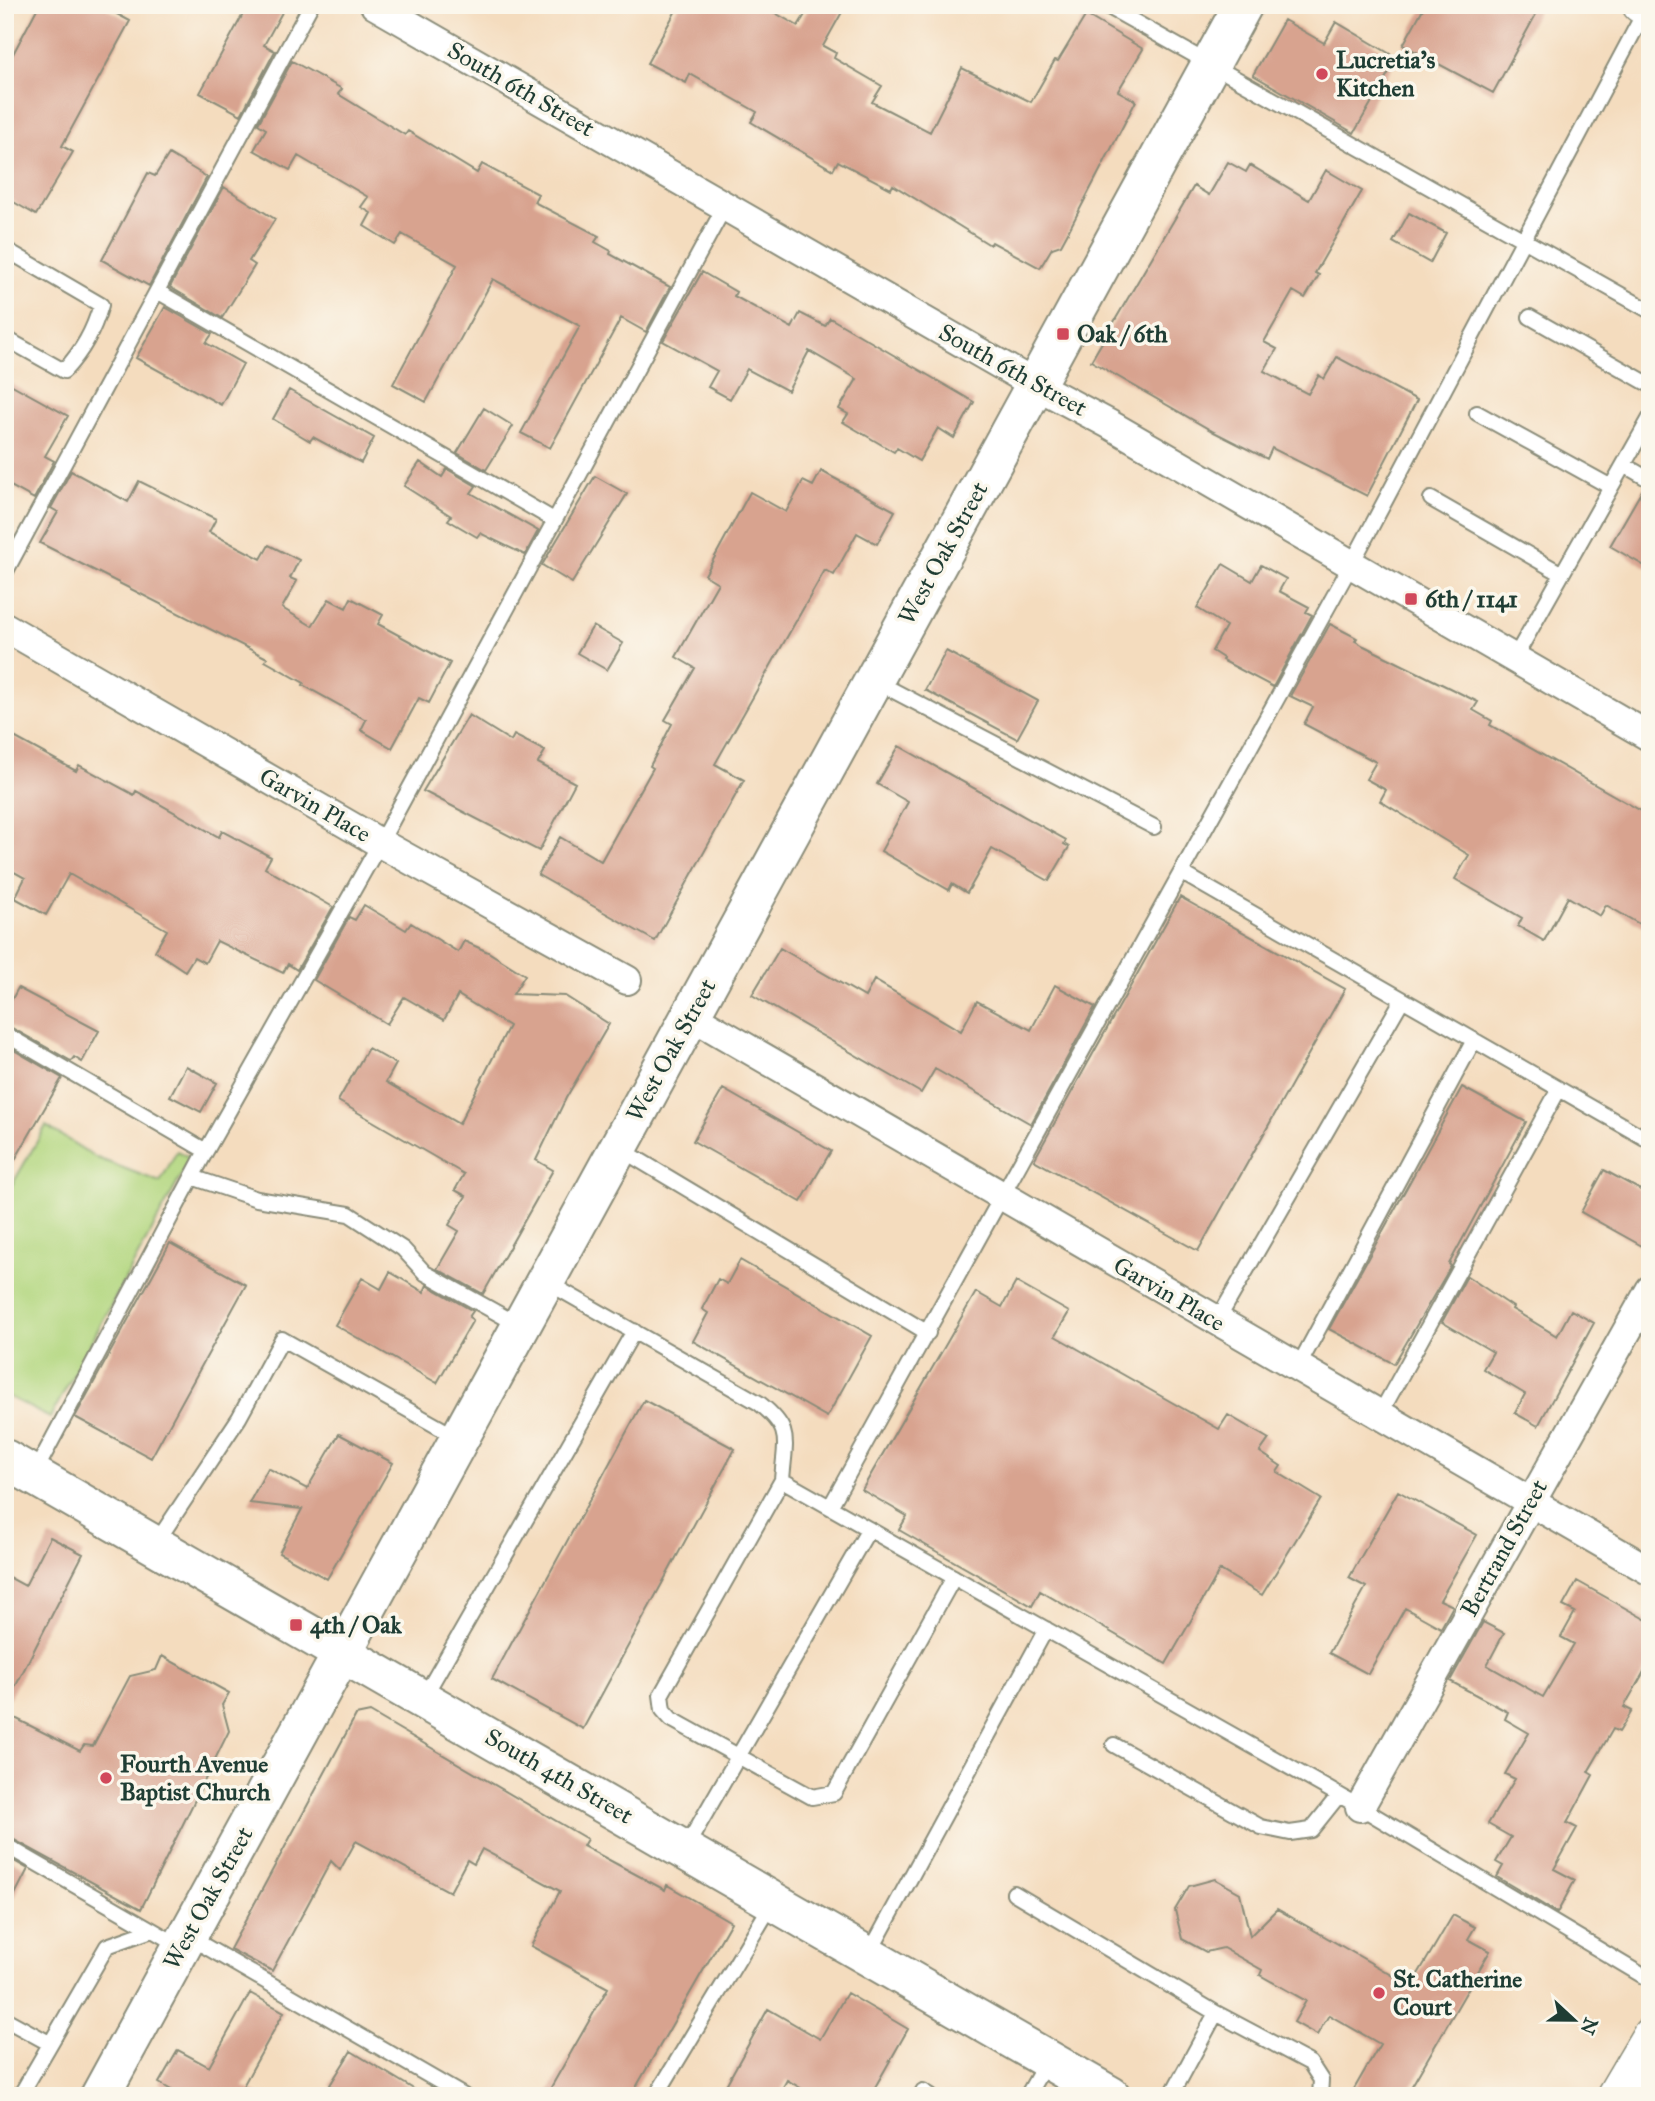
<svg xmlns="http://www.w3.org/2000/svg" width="1655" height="2101" font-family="'IM FELL Great Primer',serif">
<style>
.green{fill:#b3d780;stroke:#698a5a;stroke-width:2}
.building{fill:#d8a38f}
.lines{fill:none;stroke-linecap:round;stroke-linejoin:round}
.service-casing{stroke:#8a8c79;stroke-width:18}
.minor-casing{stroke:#8a8c79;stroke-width:32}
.tertiary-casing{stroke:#8a8c79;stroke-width:38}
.secondary-casing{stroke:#8a8c79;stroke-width:42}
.service{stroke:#fff;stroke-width:14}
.minor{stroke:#fff;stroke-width:28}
.tertiary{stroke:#fff;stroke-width:35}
.secondary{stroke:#fff;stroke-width:38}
.poi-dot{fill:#d1495b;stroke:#fbf7ec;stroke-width:2.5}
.labels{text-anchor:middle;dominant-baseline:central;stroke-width:7;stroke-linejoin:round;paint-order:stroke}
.poi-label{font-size:24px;font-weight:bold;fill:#1f3d34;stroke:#fbf7ec;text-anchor:start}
.street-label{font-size:24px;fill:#1f3d34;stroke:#fbf7ec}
</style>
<rect width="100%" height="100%" fill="#fbf7ec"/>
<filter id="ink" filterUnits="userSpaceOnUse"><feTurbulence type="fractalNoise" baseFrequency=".0143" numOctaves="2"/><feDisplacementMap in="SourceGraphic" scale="14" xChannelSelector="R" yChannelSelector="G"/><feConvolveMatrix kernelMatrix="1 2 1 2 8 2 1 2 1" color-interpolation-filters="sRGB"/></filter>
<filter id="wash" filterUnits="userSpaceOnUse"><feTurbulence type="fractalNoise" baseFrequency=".00686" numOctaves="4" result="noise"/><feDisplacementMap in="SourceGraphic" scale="28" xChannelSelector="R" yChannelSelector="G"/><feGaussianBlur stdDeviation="1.57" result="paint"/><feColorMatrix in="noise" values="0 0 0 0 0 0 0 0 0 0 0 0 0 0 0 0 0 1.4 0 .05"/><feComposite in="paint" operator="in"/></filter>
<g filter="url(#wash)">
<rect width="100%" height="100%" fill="#f4dcbe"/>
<path class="green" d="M46,1126L97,1158L160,1182L177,1151L191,1158L50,1418L5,1395V1197Z"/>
<g id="blocks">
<path class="building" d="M39,5H100L130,21L62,146L73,152L36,215L5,197V69Z
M248,5H286L264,45L275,51L241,115L200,93Z
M679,5H761L798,26L811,5H846L823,46L836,53L834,58L882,86L872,102L930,132L962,68L1031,102L1055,60L1058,61L1086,15L1143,49L1118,91L1136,101L1068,232L1061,245L1052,248L1040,268L992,242L990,245L893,185L891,189L838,161L833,170L751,122L757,112L690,74L686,83L647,63Z
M1425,5H1541L1493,93L1403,45Z
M1284,20L1324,43L1336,22L1397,58L1354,133L1253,75Z
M292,61L342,89L338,94L405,135L408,131L477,173L482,164L538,194L534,202L599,236L595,242L611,251L610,254L670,287L646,332L621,318L550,448L521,433L580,326L493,279L426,402L393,384L457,265L402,234L395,245L364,226L371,213L361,207L368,197L298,156L290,170L254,150L266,129L258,124Z
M169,154L207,177L149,286L102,260L148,173L155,176Z
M1228,162L1246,172L1250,165L1309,200L1326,170L1362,191L1315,273L1319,275L1305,298L1293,291L1264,342L1277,349L1264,371L1308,394L1319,375L1324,379L1337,357L1417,400L1367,496L1272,448L1267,459L1214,432L1091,361L1194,186L1209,195Z
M224,187L275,219L249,261L255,265L222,318L170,287Z
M1409,213L1446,233L1430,263L1393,242Z
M702,272L736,292L734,296L792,328L800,313L825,326L830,318L974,402L954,438L938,428L919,461L897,448L894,452L843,422L848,414L839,409L857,379L809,351L788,391L747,369L730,399L708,387L717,371L663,341Z
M165,307L212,334L206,343L243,364L221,405L136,358Z
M5,381L68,416L45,456L54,461L34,499L5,483Z
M289,390L374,438L361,463L313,437L310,441L273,419Z
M484,408L513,426L486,470L457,453Z
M420,462L442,477L447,469L476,486L471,493L538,531L525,555L480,533L477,537L448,520L451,516L404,486Z
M71,471L128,502L139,481L216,519L209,532L261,559L269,545L299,560L290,578L297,581L282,608L312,626L329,599L346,608L351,598L383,615L378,624L450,663L429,703L419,698L392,748L361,730L366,720L303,685L304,683L265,661L267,658L40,543L58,512L51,508Z
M821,471L895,511L877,544L857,533L834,575L825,570L715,764L744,780L655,941L538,875L560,837L601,861L653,768L650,766L672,724L665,720L695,668L676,657L718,583L705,575L750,492L786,512L803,481L813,486Z
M595,476L627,494L572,583L542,565Z
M1644,487L1650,490V569L1610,546Z
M1223,564L1252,581L1261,565L1286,579L1279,591L1309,607L1306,612L1312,615L1273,687L1222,660L1223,658L1212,651L1226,626L1197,608Z
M1330,624L1357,638L1355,641L1364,646L1478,702L1473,710L1492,721L1490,725L1650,816V930L1606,905L1600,916L1568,897L1544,941L1518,926L1522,918L1455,879L1469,855L1380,801L1386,790L1366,779L1376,762L1304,724L1313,707L1290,696Z
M593,626L623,643L607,670L577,653Z
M946,651L1038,701L1017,739L925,690Z
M469,715L511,741L514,735L545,751L538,763L575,783L539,851L423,791Z
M5,732L76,771L79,765L134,795L136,791L219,837L222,831L271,857L265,868L333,907L297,970L288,964L283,973L217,941L205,963L194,957L185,971L155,951L167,930L69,874L46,915L15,898L25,878L5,867Z
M899,746L1066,840L1064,844L1069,847L1049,881L992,849L967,893L952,884L949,890L881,851L908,802L877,784Z
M1180,897L1345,989L1198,1251L1034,1160Z
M364,905L406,930L411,923L458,952L464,941L488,952L525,975L513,994L565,996L609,1024L566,1098L536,1160L553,1170L483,1294L437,1269L459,1231L449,1225L466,1196L455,1190L464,1174L338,1101L368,1048L396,1064L386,1082L459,1124L509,1026L458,995L444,1020L404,997L387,1024L314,980L349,917L355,920Z
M780,948L865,997L874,980L961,1031L977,1001L1031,1030L1055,985L1095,1007L1031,1124L935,1069L921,1093L752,995Z
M18,988L99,1031L82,1062L74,1057L71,1061L5,1024V1012Z
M5,1045L62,1078L5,1177Z
M186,1066L217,1083L201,1112L170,1096Z
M1462,1087L1526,1122L1449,1264L1451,1266L1394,1364L1329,1329Z
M723,1089L831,1151L801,1202L693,1141Z
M1604,1170L1650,1195V1231L1642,1246L1581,1212Z
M170,1243L246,1285L151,1458L75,1417Z
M740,1260L872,1336L827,1417L693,1341L708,1313L702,1309L718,1279L727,1284Z
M390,1272L424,1292L427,1285L473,1311L469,1317L473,1320L437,1383L335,1325L362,1278L381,1289Z
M1467,1276L1513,1307L1512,1309L1557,1336L1571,1310L1594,1323L1538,1426L1515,1413L1525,1394L1483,1369L1493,1352L1442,1322Z
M1016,1282L1069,1312L1055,1336L1219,1429L1228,1415L1269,1439L1260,1452L1281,1466L1277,1472L1321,1499L1262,1595L1220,1570L1166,1664L1040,1591L1032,1606L899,1530L907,1516L862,1490L976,1292L1002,1307Z
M644,1400L735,1449L583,1729L492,1679Z
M339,1434L393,1463L327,1579L279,1553L302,1509L249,1503L268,1468L307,1489Z
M1398,1491L1477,1535L1440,1600L1453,1606L1441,1628L1405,1608L1368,1674L1329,1653L1366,1587L1349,1578Z
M50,1537L83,1554L5,1707V1575L25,1586Z
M1577,1581L1650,1622V1661L1624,1707L1632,1711L1619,1732L1613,1729L1588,1772L1593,1775L1567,1823L1577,1828L1554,1869L1575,1880L1557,1913L1497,1877L1503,1866L1496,1862L1511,1837L1488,1824L1515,1779L1505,1774L1529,1733L1505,1719L1508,1712L1450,1681L1483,1622L1504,1633L1487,1665L1543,1697L1574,1644L1561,1637L1575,1612L1563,1606Z
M162,1656L229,1693L222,1705L229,1731L141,1909L5,1835V1713L80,1751L84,1745L93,1746L130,1676L156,1670Z
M370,1712L587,1839L583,1846L665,1890L667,1885L731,1922L631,2096H546L608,1988L531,1946L560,1891L482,1849L474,1864L467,1860L450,1892L356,1841L340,1870L331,1861L272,1971L230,1949L356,1715Z
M5,1856L28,1869L5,1914Z
M1215,1879L1240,1893L1250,1936L1277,1909L1411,1986L1453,1915L1475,1927L1468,1939L1490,1951L1406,2096H1350L1380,2044L1329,2015L1317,2035L1294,2022L1306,2001L1260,1975L1262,1970L1223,1948L1206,1952L1182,1939L1175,1910L1189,1886Z
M250,1993L284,2012L243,2086L261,2096H182L159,2083L178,2050L209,2067Z
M847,1993L908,2029L870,2096H814L787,2080L778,2096H720L768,2009L820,2039Z
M351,2051L425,2096H348L330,2085Z"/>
</g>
</g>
<g filter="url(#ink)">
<use href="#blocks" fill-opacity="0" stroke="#8a8c79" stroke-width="2"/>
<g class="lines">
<defs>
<path id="service" d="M1105,5L1650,311
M5,249L101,305C93,332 83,350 64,371L5,338
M157,291L554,520
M1530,317L1650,385
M1477,413L1611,487
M1624,465L1650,480
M1431,499L1562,574
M5,573L311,5
M1514,659L1650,418
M875,681L1154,827
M1182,873L1650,1141
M5,1034L206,1151
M619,1148L928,1333
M192,1177L257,1199L349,1214L403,1249L425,1273L519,1325
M545,1281L759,1403C793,1430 785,1439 782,1480L1360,1807L1650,1980
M1217,1321L1402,1000
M1298,1367L1474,1040
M1380,1414L1559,1089
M34,1474L206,1151L380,843L725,206
M782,1480L661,1695L663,1710L671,1719L812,1797L834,1793L954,1577
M830,1507L1351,565L1646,9
M156,1543L239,1418L282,1339L458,1438
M424,1697L634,1331
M1114,1745L1261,1827L1290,1833L1311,1830L1339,1795
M5,1845L180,1946
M685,1849L869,1529
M1014,1893L1216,2013L1310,2063L1321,2080L1320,2096
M189,1937L464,2096
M869,1954L1046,1629
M5,2019L49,2043
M20,2096L107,1946L152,1930
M656,2096L773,1902
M921,2096L923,2091L931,2096
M1027,2096L1047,2061
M1171,2096L1216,2013"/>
<path id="minor" d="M375,5L1036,385L1109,424L1650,737
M5,627L380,843L627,980
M690,1015L1650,1571
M1360,1807L1650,1290"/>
<path id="tertiary" d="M1640,5L1650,11
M1614,2096L1650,2035"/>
<path id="secondary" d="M5,1459L1111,2096
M100,2096L1243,5"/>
</defs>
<use href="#service" class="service-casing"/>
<use href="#minor" class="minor-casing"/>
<use href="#tertiary" class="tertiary-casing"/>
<use href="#secondary" class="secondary-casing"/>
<use href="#service" class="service"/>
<use href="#minor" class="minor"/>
<use href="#tertiary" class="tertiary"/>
<use href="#secondary" class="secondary"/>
</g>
</g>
<g class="poi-dot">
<circle cx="1322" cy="74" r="7"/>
<rect x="1056" y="327" width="14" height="14" rx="3.5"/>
<rect x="1404" y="592" width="14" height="14" rx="3.5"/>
<rect x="289" y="1618" width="14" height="14" rx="3.5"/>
<circle cx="106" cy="1778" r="7"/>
<circle cx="1379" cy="1993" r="7"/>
</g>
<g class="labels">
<g class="poi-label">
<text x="1336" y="60">Lucretia's<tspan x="1336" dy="28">Kitchen</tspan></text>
<text x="1077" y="334">Oak / 6th</text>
<text x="1425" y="599">6th / 1141</text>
<text x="310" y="1625">4th / Oak</text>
<text x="120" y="1764">Fourth Avenue<tspan x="120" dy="28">Baptist Church</tspan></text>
<text x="1393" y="1979">St. Catherine<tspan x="1393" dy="28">Court</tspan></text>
</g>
<g class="street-label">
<text transform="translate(521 89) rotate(30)">South 6th Street</text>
<text transform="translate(1013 370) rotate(29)">South 6th Street</text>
<text transform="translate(943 553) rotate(-61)">West Oak Street</text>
<text transform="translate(315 805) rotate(30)">Garvin Place</text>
<text transform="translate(671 1050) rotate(-61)">West Oak Street</text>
<text transform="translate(1169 1294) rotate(30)">Garvin Place</text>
<text transform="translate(1504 1548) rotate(-61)">Bertrand Street</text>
<text transform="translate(559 1776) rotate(30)">South 4th Street</text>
<text transform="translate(208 1898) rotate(-61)">West Oak Street</text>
</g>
</g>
<rect width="1655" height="2101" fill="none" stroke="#fbf7ec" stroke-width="28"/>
<g transform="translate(1574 2020) rotate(112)" stroke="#fbf7ec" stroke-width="5" paint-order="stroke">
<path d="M0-5L12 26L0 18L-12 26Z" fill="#1f3d34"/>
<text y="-10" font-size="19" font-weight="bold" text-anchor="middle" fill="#1f3d34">N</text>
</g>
</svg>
